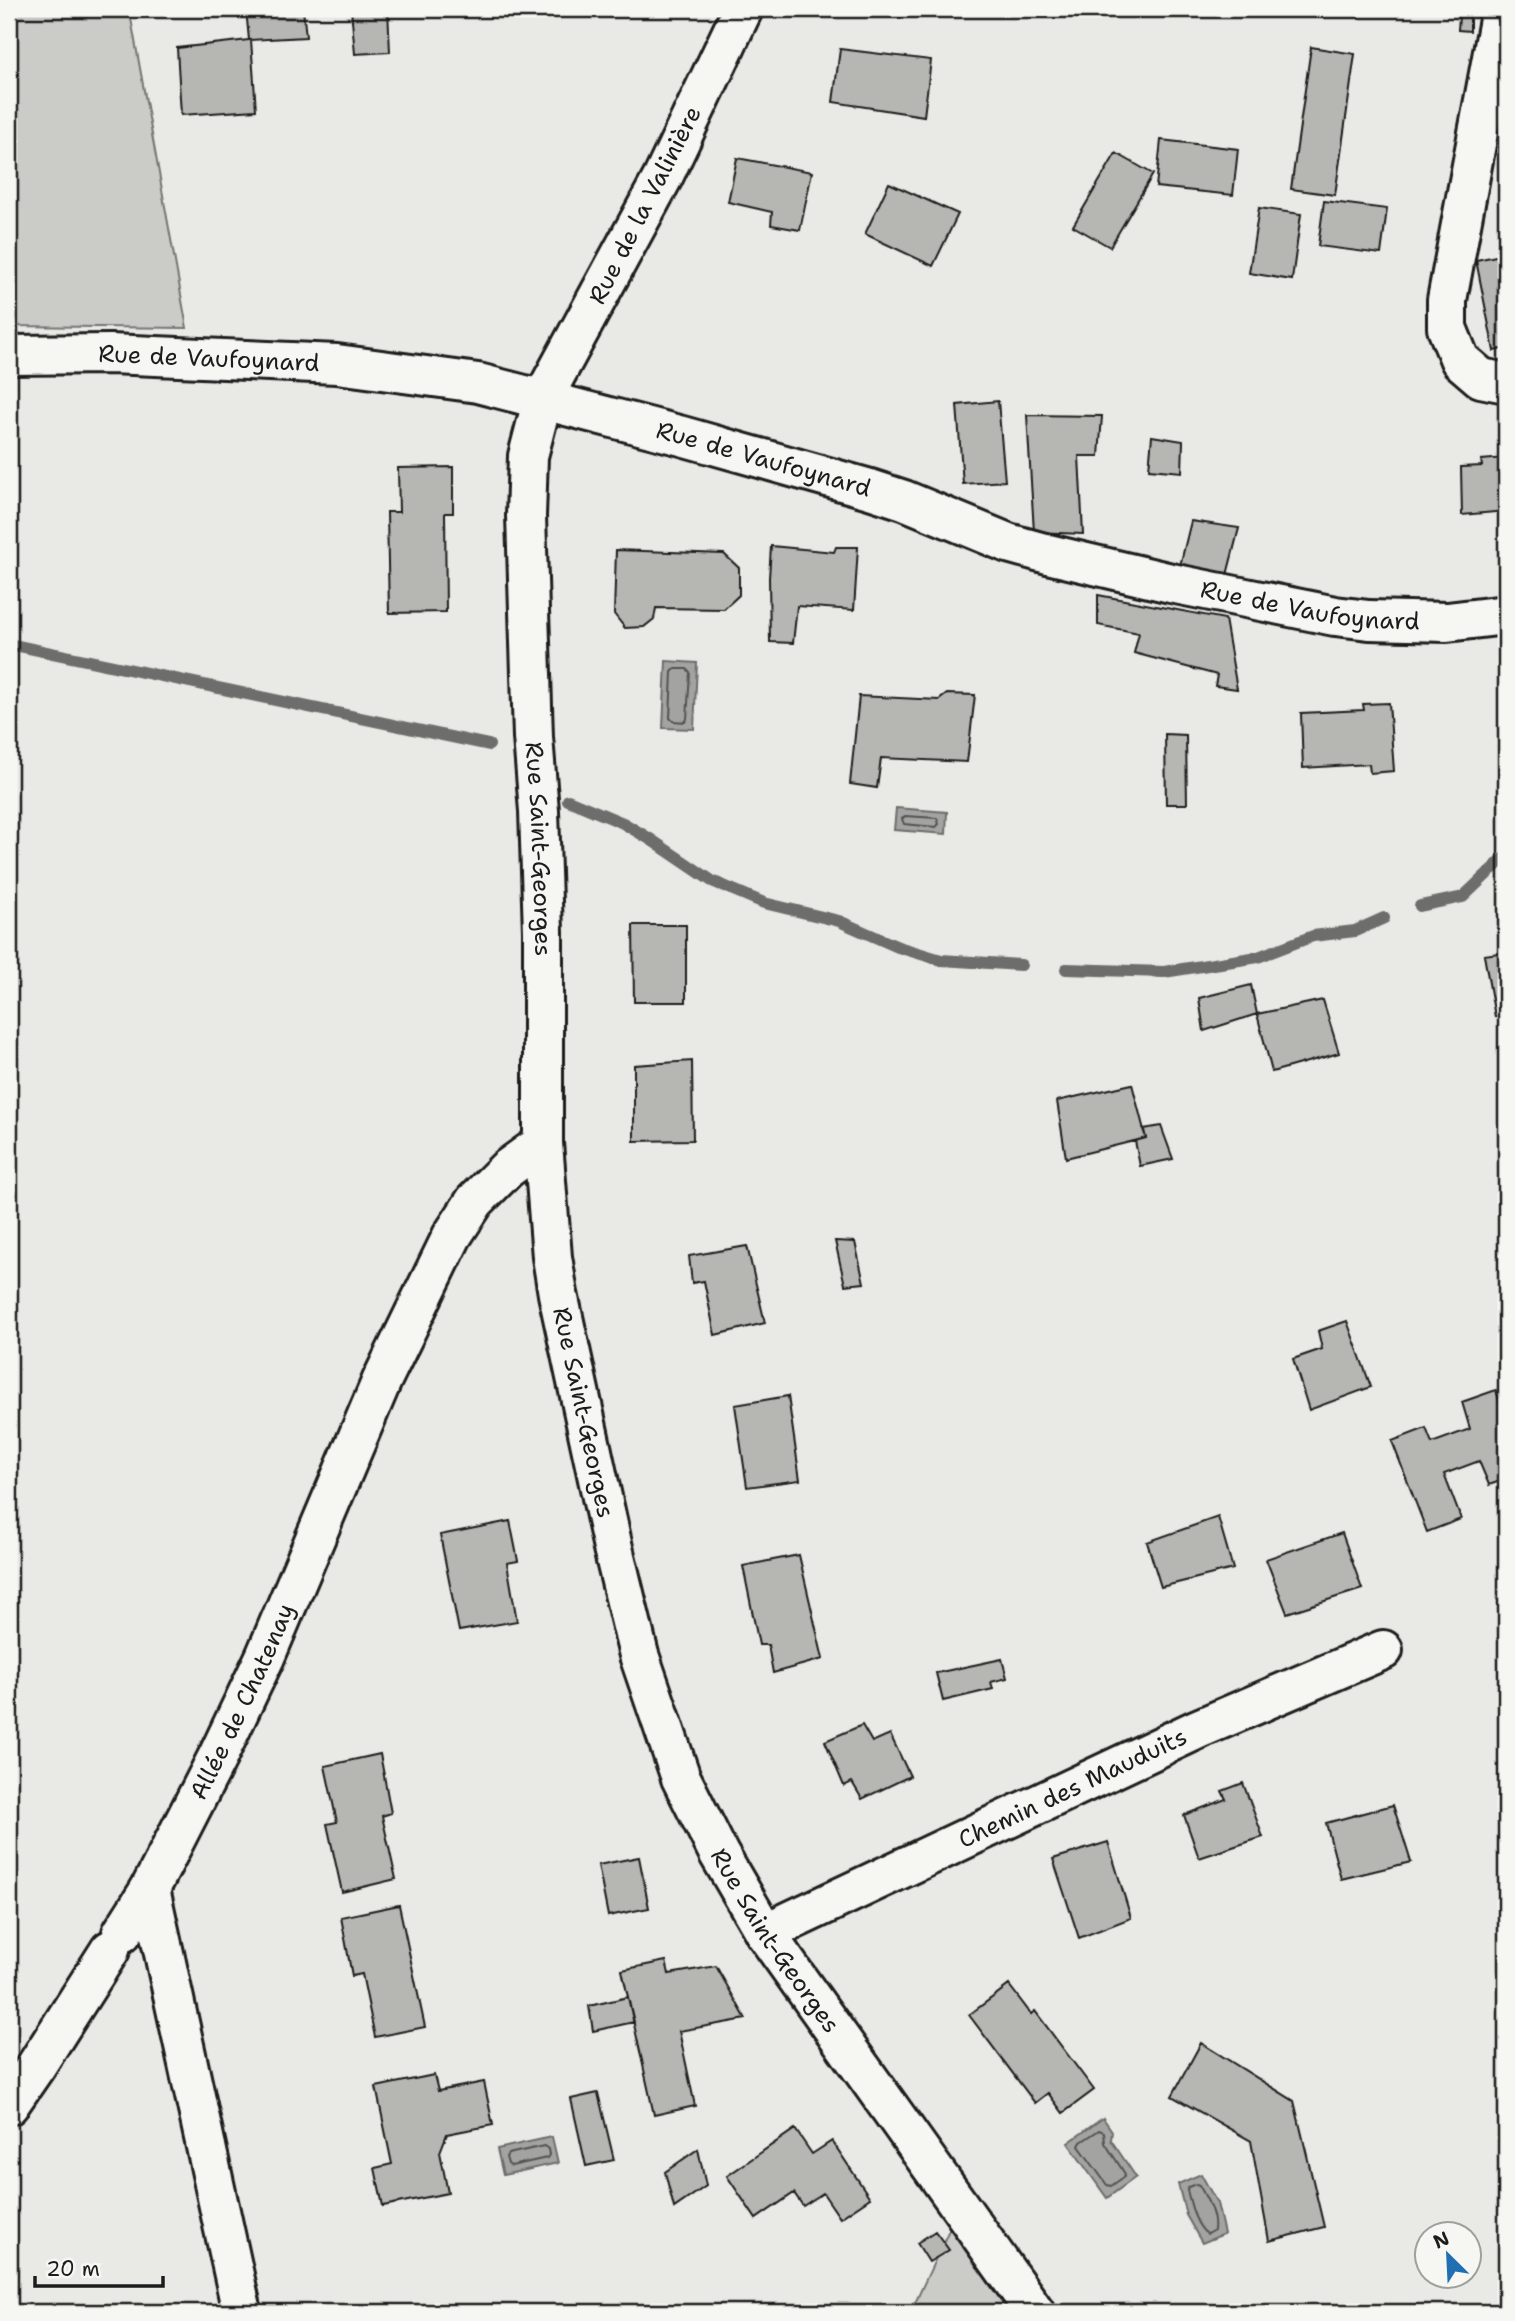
<svg xmlns="http://www.w3.org/2000/svg" width="1515" height="2321" font-family="'Shantell Sans',sans-serif">
<style>
.green{fill:#cbcbc7;stroke:#747472;stroke-width:2}
.water{fill:#a3a3a1;stroke:#6d6d6c;stroke-width:2}
.lines{fill:none;stroke-linecap:round;stroke-linejoin:round}
.shore{stroke:#525251;stroke-width:2}
.stream{stroke:#6d6d6c;stroke-width:12}
.building{fill:#b6b6b3;stroke:#1c1c1c;stroke-width:2}
.minor-casing{stroke:#1c1c1c;stroke-width:44}
.minor{stroke:#f6f6f2;stroke-width:38}
.labels{text-anchor:middle;dominant-baseline:central;stroke-width:7;stroke-linejoin:round;paint-order:stroke}
.street-label{font-size:24px;fill:#1c1c1c;stroke:#f6f6f2}
</style>
<rect width="100%" height="100%" fill="#e9e9e5"/>
<filter id="ink" filterUnits="userSpaceOnUse"><feTurbulence type="fractalNoise" baseFrequency=".0143" numOctaves="2"/><feDisplacementMap in="SourceGraphic" scale="14" xChannelSelector="R" yChannelSelector="G"/><feConvolveMatrix kernelMatrix="1 2 1 2 8 2 1 2 1" color-interpolation-filters="sRGB"/></filter>
<g filter="url(#ink)">
<path class="green" d="M9,9H152L130,13L187,328L9,326Z
M960,2206L1035,2312H899L916,2301Z"/>
<path class="water" d="M666,661L697,663L694,729L663,728Z
M896,808L947,812L946,834L894,830Z
M1103,2118L1112,2131L1111,2140L1136,2177L1107,2198L1068,2143Z
M552,2137L558,2163L503,2175L497,2149Z
M1201,2174L1217,2203L1224,2234L1202,2243L1186,2215L1178,2184Z"/>
<g class="lines">
<path class="shore" d="M675,669H687L690,672L687,719L685,722L673,721L670,718L672,672Z
M905,816L937,818L939,824L936,827L904,824L902,819Z
M1099,2130L1104,2132L1105,2143L1125,2174L1124,2177L1111,2186L1107,2185L1079,2146L1081,2142Z
M544,2146L548,2149L549,2155L547,2158L511,2166L508,2164L506,2157L508,2154Z
M1196,2184L1199,2185C1207,2199 1216,2215 1214,2230L1207,2234C1195,2225 1191,2205 1187,2190L1188,2187Z"/>
<path class="stream" d="M9,644L489,745
M568,800L623,823L650,839L712,881L764,903L839,921L898,947L941,960L1021,965
M1420,906L1463,897L1506,856
M1066,969L1164,972L1258,957L1313,936L1355,931L1384,918"/>
</g>
<path class="building" d="M246,9H303L306,37L249,40Z
M351,9H388L390,52L355,54Z
M852,9H904L903,17Z
M1459,16H1470V31L1458,30Z
M249,40H251L256,110L181,115L177,48Z
M1311,47L1355,54L1335,195L1291,189Z
M840,49L931,60L924,116L833,102Z
M1161,140L1238,149L1233,195L1156,187Z
M1116,153L1153,174L1110,247L1073,226Z
M737,158L812,172L800,230L771,225L772,212L728,202Z
M889,183L958,214L933,266L865,234Z
M1324,201L1387,209L1381,254L1318,246Z
M1259,208L1301,214L1292,280L1249,273Z
M1506,254V348L1494,351L1476,260Z
M998,401L1005,481L963,484L957,405Z
M1027,415L1102,416L1099,456H1079L1083,534L1034,532Z
M1152,436L1183,441L1182,472L1149,469Z
M1506,458V511L1462,515L1461,467L1482,466L1481,460Z
M453,467V513H445L446,612L389,613L387,512H399L398,468Z
M1191,521L1239,528L1227,575L1180,566Z
M771,546L834,552L836,547H858L854,610L797,606L793,643L770,642L769,578Z
M616,550L724,554L739,568V595L724,609L656,608L654,619L644,627L625,628L614,614Z
M1098,595L1225,619L1237,689L1215,686L1217,675L1134,653L1139,633L1098,625Z
M947,694L975,695L967,762L881,758L877,788L850,784L859,696L939,700Z
M1389,703L1394,771L1370,773L1369,764L1303,768L1301,713L1364,710L1363,704Z
M1165,734L1186,735L1187,804H1166Z
M633,925H686V1002H634Z
M1506,952V1015L1495,1017L1484,955Z
M1251,985L1257,1014L1204,1031L1199,998Z
M1323,1000L1339,1053L1272,1072L1257,1014Z
M692,1061L693,1140L634,1141V1065Z
M1132,1084L1146,1138L1066,1158L1057,1101Z
M1161,1126L1173,1159L1140,1166L1135,1141L1146,1138L1143,1129Z
M835,1241L855,1242L864,1283L845,1285Z
M747,1246L765,1323L715,1335L704,1281L692,1283L689,1256Z
M1347,1321L1371,1387L1309,1410L1293,1359L1322,1349L1318,1331Z
M1496,1390L1506,1422V1479L1489,1485L1479,1461L1444,1474L1461,1519L1427,1532L1392,1441L1426,1428L1432,1443L1470,1429L1462,1402Z
M788,1396L800,1480L747,1487L735,1405Z
M1218,1517L1233,1569L1161,1587L1147,1542Z
M510,1521L518,1561L507,1563L517,1621L459,1631L440,1535Z
M1342,1533L1362,1589L1287,1613L1266,1559Z
M799,1555L823,1659L773,1673L768,1645H759L743,1566Z
M1002,1659L1007,1678L991,1682L993,1689L943,1701L936,1673Z
M862,1725L872,1742L890,1734L910,1776L862,1799L852,1782L844,1786L825,1741Z
M380,1754L391,1813L382,1816L396,1879L342,1892L327,1824L337,1822L325,1766Z
M1243,1783L1263,1837L1199,1858L1184,1815L1226,1799L1222,1791Z
M1393,1805L1411,1862L1341,1879L1326,1823Z
M1108,1842L1131,1918L1079,1938L1053,1859Z
M639,1857L649,1908L608,1916L598,1865Z
M399,1905L425,2027L375,2037L362,1974L352,1976L341,1917Z
M666,1961L669,1974L716,1966L746,2019L679,2031L695,2106L654,2115L622,1970Z
M1009,1985L1031,2014L1035,2011L1094,2090L1063,2113L1048,2093L1035,2103L969,2015Z
M628,1997L634,2022L593,2031L589,2006Z
M1201,2043L1294,2101L1324,2227L1269,2241L1251,2141L1172,2096Z
M434,2075L438,2091L484,2082L493,2125L447,2134L440,2152L448,2193L383,2206L375,2168L392,2164L376,2087Z
M598,2093L614,2160L586,2166L571,2099Z
M795,2129L812,2154L832,2141L870,2198L840,2218L823,2193L803,2206L794,2193L756,2219L727,2176Z
M698,2149L706,2186L674,2208L665,2172Z
M935,2231L949,2250L929,2262L917,2243Z"/>
<g class="lines">
<defs>
<g id="minor">
<path id="s1" d="M743,9L663,177L543,398L528,456L526,516L533,737L539,811L543,932V1143L552,1257L558,1294L613,1548L639,1655L681,1778L719,1854L765,1933L1035,2312"/>
<path d="M1501,9L1447,300V328L1460,360L1481,378L1506,383"/>
<path id="s2" d="M9,355L110,354L337,364L478,383L682,436L870,489L904,500L1008,543L1048,554L1171,583L1335,616L1369,620L1447,622L1506,615"/>
<path d="M122,1933L150,1889"/>
<path id="s3" d="M765,1933L1198,1729L1383,1650"/>
<path d="M9,2105L36,2066L110,1950"/>
<path id="s4" d="M242,2312L150,1889L218,1756L265,1657L382,1380L452,1236L475,1201L507,1169L543,1143"/>
</g>
</defs>
<use href="#minor" class="minor-casing"/>
<use href="#minor" class="minor"/>
</g>
</g>
<g class="labels">
<g class="street-label">
<text transform="translate(645 205) rotate(-63)">Rue de la Valinière</text>
<text stroke="none"><textPath href="#s2" startOffset="200">Rue de Vaufoynard</textPath></text>
<text stroke="none"><textPath href="#s2" startOffset="766">Rue de Vaufoynard</textPath></text>
<text stroke="none"><textPath href="#s2" startOffset="1334">Rue de Vaufoynard</textPath></text>
<text stroke="none"><textPath href="#s1" startOffset="891">Rue Saint-Georges</textPath></text>
<text stroke="none"><textPath href="#s1" startOffset="1458">Rue Saint-Georges</textPath></text>
<text stroke="none"><textPath href="#s4" startOffset="642">Allée de Chatenay</textPath></text>
<text stroke="none"><textPath href="#s3" startOffset="340">Chemin des Mauduits</textPath></text>
<text stroke="none"><textPath href="#s1" startOffset="2025">Rue Saint-Georges</textPath></text>
</g>
</g>
<rect width="1515" height="2321" fill="none" stroke="#f6f6f2" stroke-width="35"/>
<rect x="18" y="18" width="1480" height="2286" fill="none" stroke="#1c1c1c" stroke-width="2.5" filter="url(#ink)"/>
<g transform="translate(1448 2255) rotate(336)"><circle r="33" fill="#f6f6f2" stroke="#9f9f9c" stroke-width="2"/>
<path d="M0-5L12 26L0 18L-12 26Z" fill="#1f6fb2"/>
<text y="-10" font-size="19" font-weight="bold" text-anchor="middle" fill="#1c1c1c">N</text>
</g>
<path d="M35 2276v10h128v-10" fill="none" stroke="#1c1c1c" stroke-width="3.5"/>
<text x="46" y="2276" font-size="21" fill="#1c1c1c" stroke="#f6f6f2" stroke-width="5" paint-order="stroke">20 m</text>
</svg>
